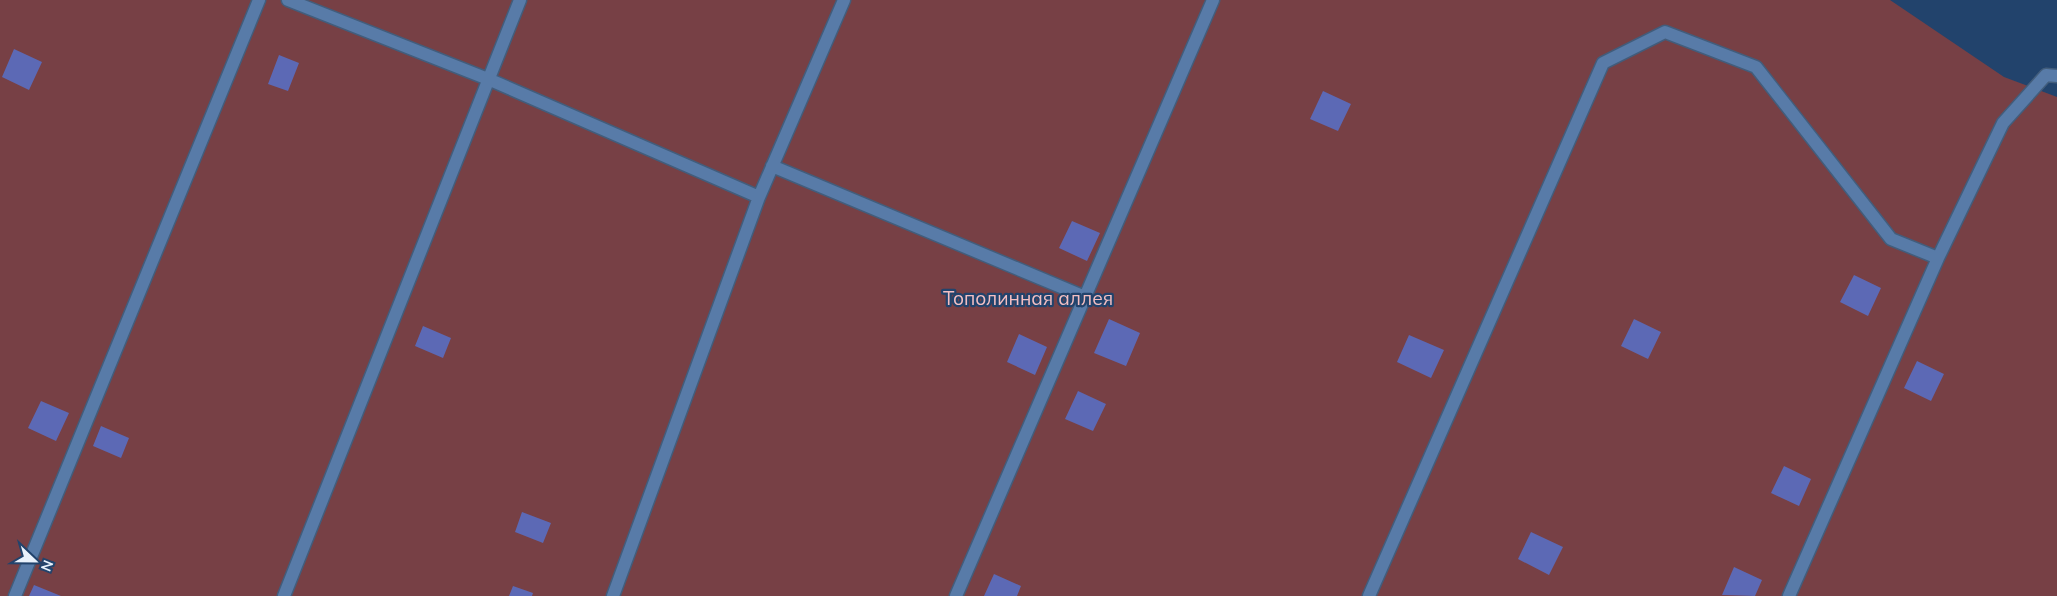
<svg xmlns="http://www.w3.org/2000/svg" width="2057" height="596" font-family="Mulish,sans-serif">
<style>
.green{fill:#774045}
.building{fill:#5c69b5}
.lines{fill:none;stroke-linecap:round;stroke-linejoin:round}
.lane-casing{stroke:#425d7c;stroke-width:15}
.lane{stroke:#587ba8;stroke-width:12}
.labels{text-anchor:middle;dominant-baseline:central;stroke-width:4.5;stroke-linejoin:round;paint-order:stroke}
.park-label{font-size:19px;fill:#f3bfc2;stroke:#22436c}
</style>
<rect width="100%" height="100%" fill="#22436c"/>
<path class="green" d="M0,0H1890L2004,77L2057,97V596H0Z"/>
<path class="building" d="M14,49L42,62L29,90L2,77Z
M279,55L299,63L288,91L268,84Z
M1323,91L1351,104L1338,131L1310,119Z
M1072,221L1100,233L1087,261L1059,248Z
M1854,275L1881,288L1868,316L1840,302Z
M1109,319L1140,333L1126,366L1094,353Z
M1634,319L1661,332L1648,359L1621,346Z
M423,326L451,338L443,358L415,346Z
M1019,334L1047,347L1035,375L1007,362Z
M1409,335L1444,350L1431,378L1397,362Z
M1917,361L1944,374L1931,401L1904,388Z
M1078,391L1106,404L1093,431L1065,419Z
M41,401L69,413L56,441L28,428Z
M101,426L129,438L121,458L93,446Z
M1784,466L1811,479L1799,506L1771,493Z
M522,512L551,523L543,543L515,532Z
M1531,532L1563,547L1549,575L1518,559Z
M1734,567L1762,580L1755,596L1722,595Z
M994,574L1021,586L1017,596H984Z
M34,585L61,596H29Z
M513,586L533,593L532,596H509Z"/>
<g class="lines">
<defs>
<path id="lane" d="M288,0L488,79L759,197
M772,166L1085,297
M1938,258L2003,123L2046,75L2057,76
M15,596L259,0
M284,596L520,0
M613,596L759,197L844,0
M956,596L1213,0
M1369,596L1603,63L1665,32L1756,67L1891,239L1938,258L1789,596"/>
</defs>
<use href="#lane" class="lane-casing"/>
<use href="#lane" class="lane"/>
</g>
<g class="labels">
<g class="park-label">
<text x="1028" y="298">Тополинная аллея</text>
</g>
</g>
<g transform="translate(35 561) rotate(112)" stroke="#22436c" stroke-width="4" paint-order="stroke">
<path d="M0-4L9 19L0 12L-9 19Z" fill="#eaf2fc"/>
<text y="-8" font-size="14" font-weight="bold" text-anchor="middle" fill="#eaf2fc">N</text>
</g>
</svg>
